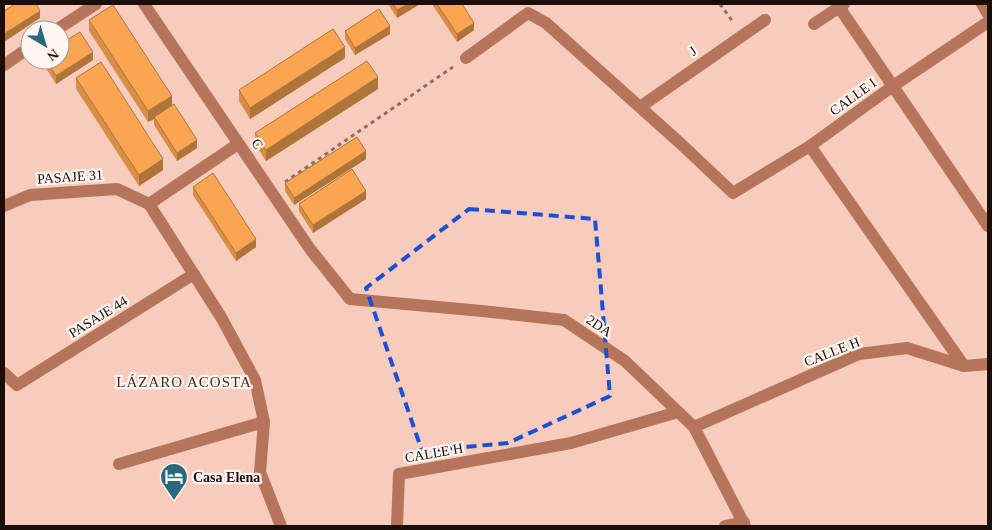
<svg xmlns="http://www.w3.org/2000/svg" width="992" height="530" font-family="Georgia,serif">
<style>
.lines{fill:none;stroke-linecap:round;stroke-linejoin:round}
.path{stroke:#8c6f64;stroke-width:3;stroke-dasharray:4 4;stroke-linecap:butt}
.lane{stroke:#b6755b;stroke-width:12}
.street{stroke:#b6755b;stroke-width:12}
.wall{fill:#d78e46}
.shaded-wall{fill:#af7439}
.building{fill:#faa551;stroke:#af7439}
.marked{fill:none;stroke:#1d4ed8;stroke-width:4;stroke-dasharray:10 6;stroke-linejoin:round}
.labels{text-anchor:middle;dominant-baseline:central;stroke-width:4.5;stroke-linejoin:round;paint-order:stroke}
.street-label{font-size:14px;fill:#1b0d08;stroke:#fff6f2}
.poi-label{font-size:14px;font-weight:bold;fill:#1b0d08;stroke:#fff6f2;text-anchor:start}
.neighbourhood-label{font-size:15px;letter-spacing:1px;fill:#4c2b1e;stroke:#fff6f2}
</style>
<rect width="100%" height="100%" fill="#f7ccbc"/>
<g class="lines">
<path class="path" d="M720,4L733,22
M285,182L453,67"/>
<path class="lane" d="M839,7L988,226
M810,146L964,366
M119,464L264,422"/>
<path class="street" d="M144,4L310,249L350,299L482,311L564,320L625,361L694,427L745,526
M982,4L988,14
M814,24L844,4
M56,30L96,4
M466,58L528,13L546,23L680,143L733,193L810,146L893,86L988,22
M4,65L30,47
M640,107L765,20
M149,204L221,317L255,380L264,422L260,472L281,526
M4,206L30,195L117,189L149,204L238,144
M4,373L17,385L194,274
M694,427L859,354L907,348L964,366L988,364
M397,526L399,474L571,443L678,412
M725,526L744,522"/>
</g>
<path class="wall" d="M388,4H420L397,18Z
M432,4H462L474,30L457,42Z
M89,20L172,105L197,148L177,161L154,125V119L148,122L89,31Z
M345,31L390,34L355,55L345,39Z
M345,58L250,119L239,101V90Z
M43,60H93L56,84L43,63Z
M76,78L163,170L139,186L76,89Z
M378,89L266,161L255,144V133Z
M366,159L294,205L285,191V183Z
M193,187L256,247L236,261L193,195Z
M366,199L313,233L299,211V204Z"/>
<path class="shaded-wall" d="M408,4H420L397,18V10Z
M40,11V18L4,42V34Z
M474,23V30L457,42V34Z
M390,26V34L355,55V48Z
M345,47V58L250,119V108Z
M93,52V60L56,84V76Z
M378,77V89L266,161V150Z
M172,96V107L154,117V119L148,122V111Z
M197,140V148L177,161V153Z
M366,151V159L294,205V198Z
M163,159V170L139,186V175Z
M366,191V199L313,233V225Z
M256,239V247L236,261V253Z"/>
<path class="building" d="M15,4H36L40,11L4,34V11Z
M393,4H408L397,10Z
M437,4H462L474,23L457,34Z
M113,5L172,96L148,111L89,20Z
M379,9L390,26L355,48L345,31Z
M333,29L345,47L250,108L239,90Z
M80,32L93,52L56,76L46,60H60V44Z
M367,61L378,77L266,150L255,133Z
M101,62L163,159L139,175L76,78Z
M174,104L197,140L177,153L154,117Z
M357,137L366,151L294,198L285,183Z
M352,169L366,191L313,225L299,204Z
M213,173L256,239L236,253L193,187Z"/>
<path class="marked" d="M469,209L595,219L610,396L508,443L422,451L366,288Z"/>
<defs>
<symbol id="hotel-pin" viewBox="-11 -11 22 30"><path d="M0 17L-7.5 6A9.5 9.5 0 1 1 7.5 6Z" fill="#28687c" stroke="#fff6f2"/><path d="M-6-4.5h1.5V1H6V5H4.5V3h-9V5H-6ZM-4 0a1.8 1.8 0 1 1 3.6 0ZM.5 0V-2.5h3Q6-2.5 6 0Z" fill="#fff"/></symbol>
</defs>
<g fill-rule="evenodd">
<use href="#hotel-pin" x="158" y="461" width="32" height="43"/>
</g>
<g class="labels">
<g class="street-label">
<text transform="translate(693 51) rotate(-35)">J</text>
<text transform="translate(853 97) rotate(-36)">CALLE I</text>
<text transform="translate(257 144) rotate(55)">C</text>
<text transform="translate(70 177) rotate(-4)">PASAJE 31</text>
<text transform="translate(98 317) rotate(-32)">PASAJE 44</text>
<text transform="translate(599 326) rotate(34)">2DA</text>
<text transform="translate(832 352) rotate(-21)">CALLE H</text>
<text transform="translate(434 453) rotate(-10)">CALLE H</text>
</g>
<g class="poi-label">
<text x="193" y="477">Casa Elena</text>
</g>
<g class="neighbourhood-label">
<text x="184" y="382">LÁZARO ACOSTA</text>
</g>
</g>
<rect width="992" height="530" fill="none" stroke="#1b0d08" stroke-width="10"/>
<g transform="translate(45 45) rotate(142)"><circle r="24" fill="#fff6f2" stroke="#a49994"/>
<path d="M0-4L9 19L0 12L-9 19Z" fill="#28687c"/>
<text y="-8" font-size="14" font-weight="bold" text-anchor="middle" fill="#1b0d08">N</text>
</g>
</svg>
